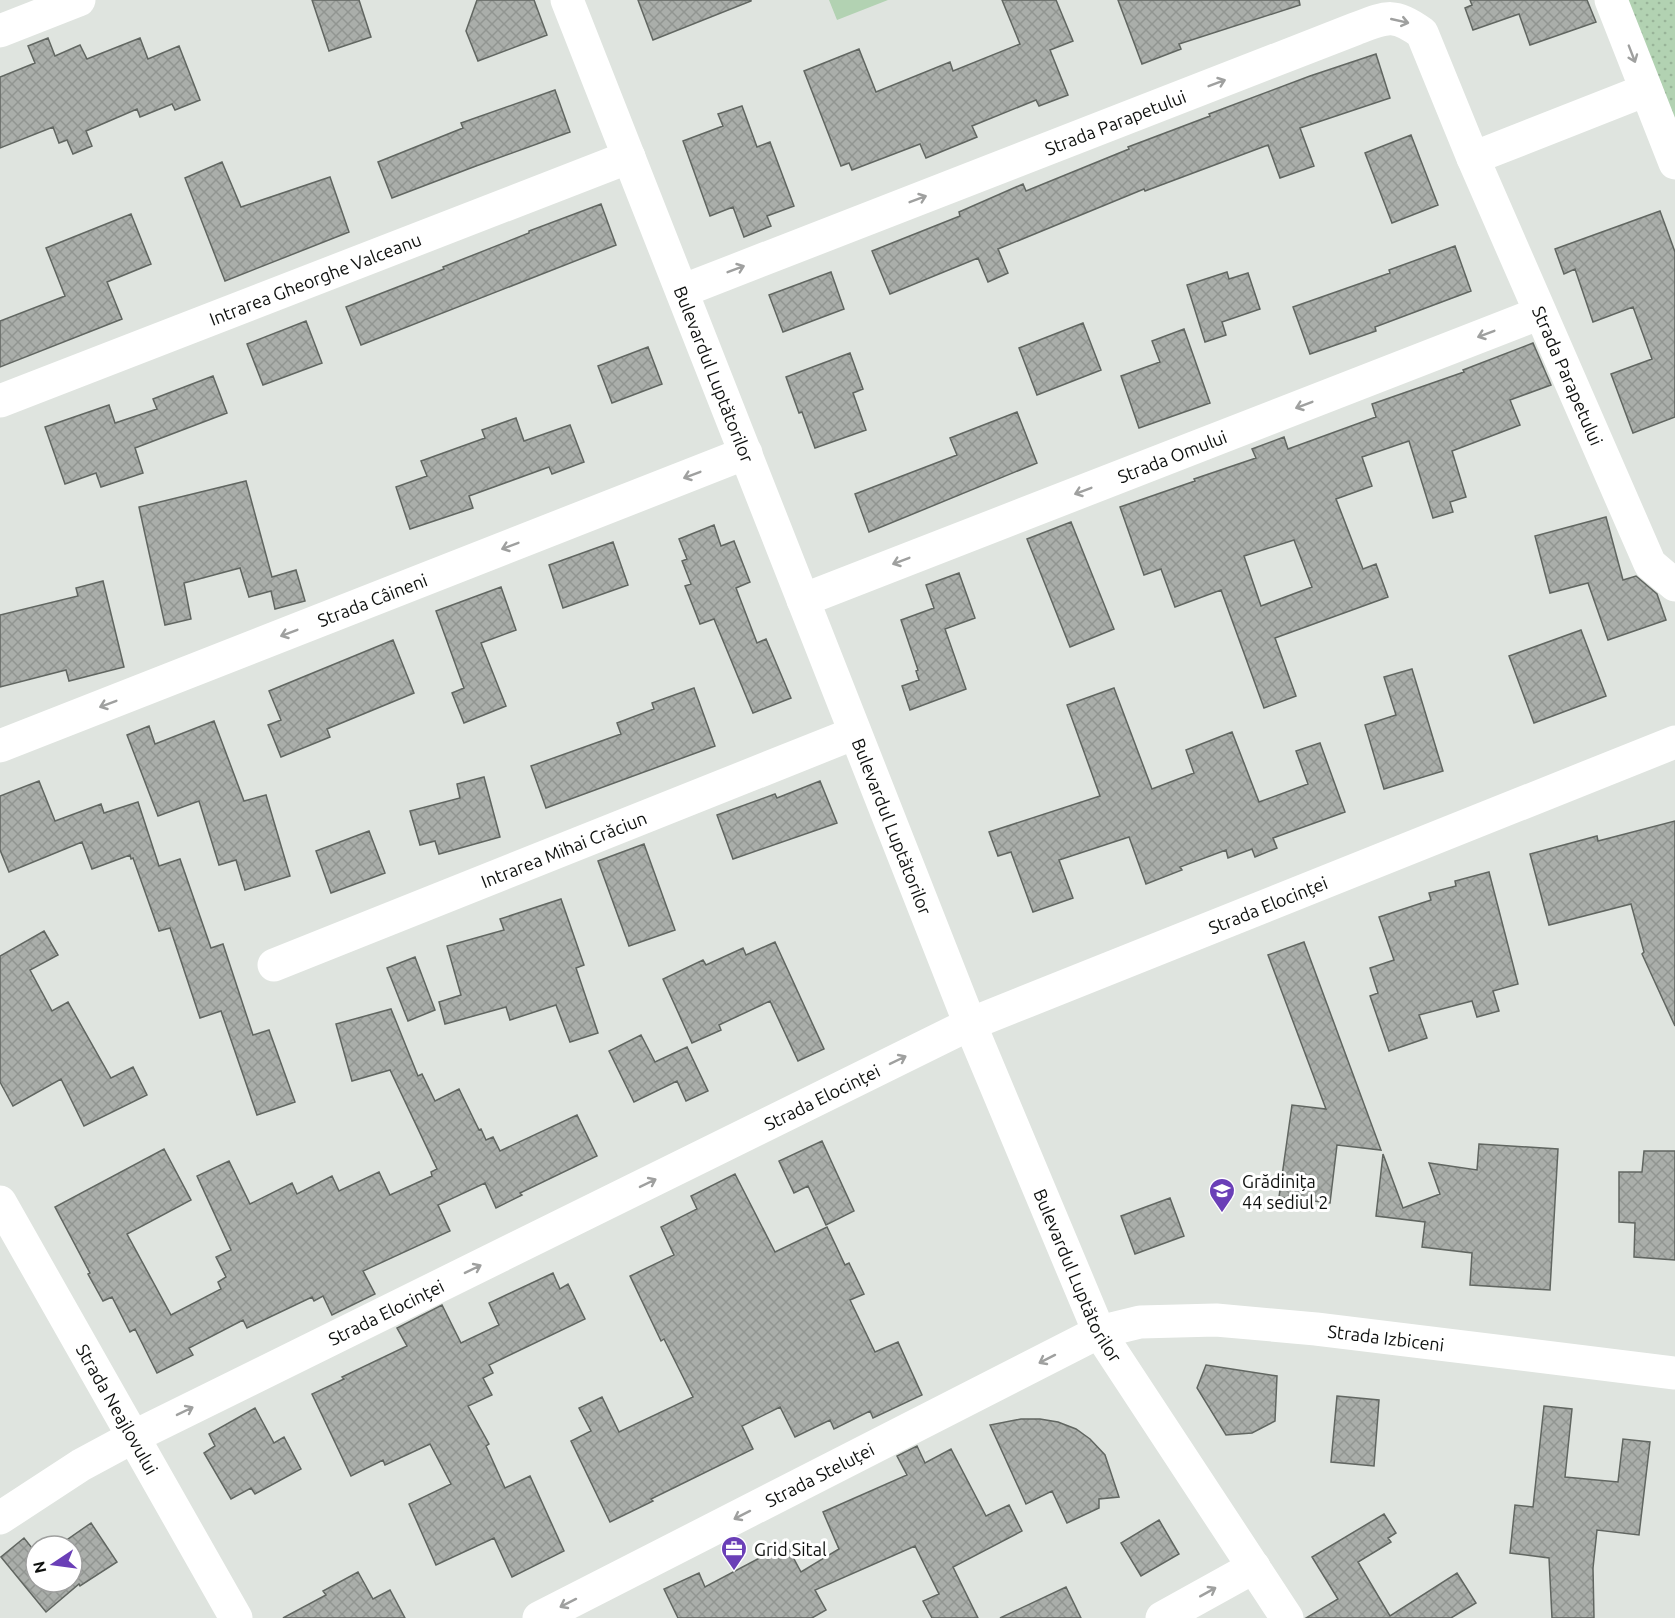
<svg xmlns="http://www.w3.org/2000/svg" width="1675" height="1618" font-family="Ubuntu,sans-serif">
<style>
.green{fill:url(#green-dots)}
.pitch{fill:#b2d2b2}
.building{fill:url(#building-cross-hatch);stroke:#616661;stroke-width:1.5;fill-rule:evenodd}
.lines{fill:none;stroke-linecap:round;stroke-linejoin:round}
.minor{stroke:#fff;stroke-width:33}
.oneway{stroke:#9fa09f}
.labels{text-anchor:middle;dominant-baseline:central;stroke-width:6;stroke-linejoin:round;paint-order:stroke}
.street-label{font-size:18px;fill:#0f110f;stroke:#fff}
.poi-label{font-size:18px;fill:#0f110f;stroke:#fff;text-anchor:start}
</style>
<defs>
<pattern id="green-dots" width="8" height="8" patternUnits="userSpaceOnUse" patternTransform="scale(1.5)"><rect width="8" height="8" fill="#b2d2b2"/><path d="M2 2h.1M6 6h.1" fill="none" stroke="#98b398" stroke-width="1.8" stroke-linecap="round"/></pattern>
<pattern id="building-cross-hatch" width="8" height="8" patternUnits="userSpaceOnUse" patternTransform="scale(1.5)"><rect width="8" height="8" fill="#aaaeaa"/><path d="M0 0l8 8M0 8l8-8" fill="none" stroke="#919591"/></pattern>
</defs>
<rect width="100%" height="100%" fill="#dfe4df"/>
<path class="green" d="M1627,0H1675V122Z"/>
<path class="pitch" d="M829,0H888L837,20Z"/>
<path class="building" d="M312,0H359L371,37L329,51Z
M477,0H534L547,35L478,61L466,31Z
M638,0H751V1L653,40Z
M1002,0H1056L1073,41L1050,50L1068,95L1039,106L1036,100L972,126L977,137L926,158L920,144L852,170L849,163L841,166L804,71L859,49L876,92L950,62L953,71L1020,44Z
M1118,0H1299L1300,5L1179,44L1181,49L1142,64Z
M1470,0H1587L1596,22L1530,45L1519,14L1473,30L1465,8L1472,5Z
M48,38L55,56L80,45L87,59L140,38L148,59L179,46L200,100L175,110L172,104L140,117L137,109L86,131L92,146L73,154L67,140L59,143L53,127L0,148V77L35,63L28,46Z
M1376,54L1390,98L1300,128L1314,166L1280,178L1268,145L1145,191L1144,189L998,249L1008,273L988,282L978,258L890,294L872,251L960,216L959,212L1023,184L1026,191L1129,149L1128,147L1210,116L1209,114L1310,76Z
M555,90L570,132L476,166L392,198L378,162L463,128L461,123Z
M742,106L757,147L770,142L794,206L767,216L771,226L744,237L733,207L710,216L683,141L723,126L718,114Z
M1411,135L1438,205L1392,223L1365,153Z
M222,162L241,207L330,177L349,232L225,281L185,178Z
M601,204L616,245L361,345L346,307L444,269L443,267L529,233V231Z
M1660,211L1675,252V417L1633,433L1611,374L1652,359L1633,307L1593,322L1575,269L1564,274L1555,249Z
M131,214L151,264L107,282L122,319L0,367V321L65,296L46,248Z
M1455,246L1471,291L1375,327L1376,331L1310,354L1293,307L1390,273L1389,270Z
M831,272L844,309L783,332L769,295Z
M1227,272L1229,279L1248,273L1260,309L1222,322L1226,335L1205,342L1187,285Z
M306,321L322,363L263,385L247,344Z
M1083,323L1101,370L1037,395L1019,348Z
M1184,329L1210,403L1139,428L1121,376L1160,362L1152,341Z
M1533,343L1551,385L1510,400L1520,425L1452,451L1466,497L1450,502L1453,512L1433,518L1409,441L1362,457L1372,486L1336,499L1363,569L1376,564L1388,597L1275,638L1296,696L1264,708L1221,590L1175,607L1161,569L1144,575L1120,507L1195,481L1194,479L1256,458L1252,449L1284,437L1288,449L1376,417L1372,404L1464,372L1463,370ZM1294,540L1312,587L1261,606L1244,556Z
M648,347L662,384L612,403L598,366Z
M850,353L863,389L853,393L866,430L815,448L802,412L799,413L786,377Z
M213,376L227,413L135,448L143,473L101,487L96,473L65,484L45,427L109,405L115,423L157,409L153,399Z
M1017,412L1037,463L869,532L855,494L957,455L950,438Z
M516,418L524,441L570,425L584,462L552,474L549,467L469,496L473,508L410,529L396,487L427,476L421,461L485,438L482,430Z
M246,481L272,577L296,570L305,601L275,609L271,591L249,597L240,568L184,583L191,619L165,625L139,507Z
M1606,517L1623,580L1636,576L1657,594L1666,620L1608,640L1588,583L1550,593L1535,536Z
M1071,522L1114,629L1070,647L1027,539Z
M714,525L721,546L734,541L750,582L736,588L757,643L766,639L791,698L753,713L714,619L700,624L685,586L691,584L682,561L687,559L679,539Z
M613,542L628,585L563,608L549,565Z
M959,573L975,618L945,629L966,689L910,710L902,686L919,680L916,671L918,670L901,620L934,608L926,585Z
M103,581L124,667L69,681L66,670L0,687V615L78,596L76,588Z
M501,587L516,630L481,643L506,706L464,723L452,693L464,688L436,611Z
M1581,630L1606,696L1534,723L1509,656Z
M393,640L414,693L327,729L330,737L281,757L268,725L281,720L269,691Z
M1412,669L1443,771L1384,789L1365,725L1396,715L1384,677Z
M694,688L715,746L546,808L531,766L621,734L617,723L654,709L652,703Z
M1114,688L1152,789L1194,773L1186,750L1232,732L1259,802L1308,784L1296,751L1320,743L1345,812L1273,838L1277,848L1255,857L1252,849L1228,858L1226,850L1180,867L1182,870L1146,884L1129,837L1059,860L1073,898L1033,912L1011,852L998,856L989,832L1100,796L1067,705Z
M214,721L244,801L266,795L290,876L245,890L236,860L219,865L199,801L158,816L127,735L149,726L155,744Z
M484,777L500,837L439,854L435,841L420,845L410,811L460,798L457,784Z
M39,781L55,821L101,804L104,813L138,802L159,866L180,859L211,948L223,944L253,1035L269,1030L295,1102L257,1115L221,1011L200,1018L170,928L159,931L133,858L131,859L130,855L92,869L82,842L9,872L0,850V796Z
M820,781L837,823L733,859L717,815L775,794L777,798Z
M1675,821V1026L1642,954L1644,952L1631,904L1549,925L1530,854L1597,836L1598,841Z
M369,831L385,873L331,893L316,851Z
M644,844L675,930L629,946L598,861Z
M1489,872L1518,984L1493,991L1499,1011L1477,1017L1472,1001L1419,1015L1427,1038L1389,1051L1370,996L1378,993L1370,968L1394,960L1379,917L1431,900L1429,893L1456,886L1455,881Z
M561,899L584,965L576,968L598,1033L570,1042L556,1005L510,1020L506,1007L445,1024L439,1002L461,995L447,946L504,930L500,919Z
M44,931L58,955L30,970L52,1011L68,1002L111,1078L133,1067L147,1095L84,1126L61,1079L13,1106L0,1082V956Z
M775,942L824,1049L798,1061L770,1001L719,1025L721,1030L692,1043L663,979L703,960L706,965L743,948L746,955Z
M1304,942L1381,1150L1337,1145L1330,1203L1279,1197L1292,1105L1326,1109L1268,955Z
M415,957L435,1010L408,1021L387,968Z
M391,1009L418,1076L422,1074L435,1101L459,1089L479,1130L481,1129L486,1140L493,1137L500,1151L577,1115L597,1156L520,1193L522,1195L496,1208L485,1183L438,1205L450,1231L363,1271L375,1294L332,1315L323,1296L314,1301L312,1297L247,1328L243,1320L189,1348L193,1355L157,1373L135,1329L130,1332L112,1297L103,1301L88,1274L90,1273L55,1207L164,1149L191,1200L127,1234L171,1315L221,1289L218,1282L226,1277L216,1257L231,1250L197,1176L229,1161L250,1204L292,1183L297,1194L332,1176L339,1191L379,1172L390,1195L432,1176L431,1172L437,1169L390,1070L352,1081L336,1024Z
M641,1035L655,1062L687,1047L708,1091L686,1101L677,1081L634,1102L609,1051Z
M822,1141L854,1211L826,1225L808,1186L794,1193L779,1161Z
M1479,1144L1558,1149L1550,1290L1470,1285L1472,1253L1422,1247L1425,1222L1376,1216L1383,1154L1403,1208L1440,1194L1429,1163L1477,1170Z
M1644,1151H1675V1260L1634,1257L1635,1223L1619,1222V1172H1642Z
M735,1174L775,1252L827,1227L845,1265L849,1263L864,1294L850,1300L875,1352L898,1342L922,1395L873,1418L870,1411L834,1429L830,1420L795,1437L780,1407L742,1426L753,1449L651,1499L653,1501L610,1522L571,1441L591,1431L579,1408L602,1397L619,1432L693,1397L664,1339L661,1341L630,1276L674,1255L661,1227L697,1209L691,1196Z
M1170,1198L1184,1236L1135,1254L1121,1216Z
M553,1273L560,1289L568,1284L585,1319L489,1365L493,1373L483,1378L492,1395L468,1406L489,1444L486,1446L505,1488L530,1476L564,1551L512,1577L494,1538L436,1565L409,1504L451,1484L430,1444L385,1465L383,1460L351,1476L312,1394L344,1379L342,1377L407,1346L397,1328L442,1305L461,1343L499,1325L489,1303Z
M1206,1365L1277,1376L1275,1421L1252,1433L1226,1435L1197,1388Z
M1337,1396L1379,1400L1374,1466L1331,1462Z
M1544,1406L1572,1409L1565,1477L1618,1482L1623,1439L1650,1442L1639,1535L1597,1530L1593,1568L1594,1618H1552L1549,1558L1510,1553L1515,1505L1533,1507Z
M255,1408L274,1443L284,1437L301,1469L255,1494L251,1488L231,1499L204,1453L215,1446L209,1434Z
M1021,1419H1040L1058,1422L1076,1429L1090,1439L1105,1455L1119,1497L1099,1499V1508L1067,1523L1052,1491L1026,1504L990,1425Z
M917,1446L925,1463L951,1449L986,1516L1009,1505L1022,1531L953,1567L978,1618H932L923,1601L939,1594L915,1546L815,1590L826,1610L812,1618H678L664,1589L699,1573L705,1587L786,1544L801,1572L839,1549L823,1512L907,1475L897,1456Z
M1384,1514L1396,1533L1388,1538L1391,1542L1358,1562L1390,1616L1457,1573L1476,1603L1451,1618H1306L1338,1599L1312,1557Z
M1159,1520L1179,1554L1141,1576L1121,1543Z
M91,1523L117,1562L80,1586L79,1584L46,1612L1,1557L24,1538L36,1553V1582H72V1546H58Z
M358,1572L373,1599L390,1590L405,1618H283L326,1595L323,1591Z
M1066,1587L1081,1618H1000Z"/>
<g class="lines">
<g class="minor">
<path id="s1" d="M567,0L970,1024L1099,1332L1287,1618"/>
<path d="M1611,0L1675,163"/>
<path d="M0,31L79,0"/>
<path d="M1473,158L1646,90"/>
<path id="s2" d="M682,291L1355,29C1386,17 1394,12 1422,33L1473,158L1650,564L1675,585"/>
<path id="s3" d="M0,401L629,157"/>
<path id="s4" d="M803,600L1540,313"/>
<path id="s5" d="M0,746L746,453"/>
<path id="s6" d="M274,965L855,733"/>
<path id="s7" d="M0,1202L236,1618"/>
<path id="s8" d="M0,1518L81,1465L133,1437L970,1024L1675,742"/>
<path id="s9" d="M539,1618L1099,1332L1140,1322L1216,1320L1316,1329L1675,1373"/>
<path d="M1162,1618L1254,1567"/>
</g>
</g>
<defs><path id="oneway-shaft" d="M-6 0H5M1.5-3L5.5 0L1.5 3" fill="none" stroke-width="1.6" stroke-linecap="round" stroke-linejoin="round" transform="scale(1.5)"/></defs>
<g class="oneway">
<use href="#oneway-shaft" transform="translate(1400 21) rotate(13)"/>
<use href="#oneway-shaft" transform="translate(1632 54) rotate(69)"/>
<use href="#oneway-shaft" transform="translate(1217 83) rotate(-21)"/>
<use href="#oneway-shaft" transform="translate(918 199) rotate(-21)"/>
<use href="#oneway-shaft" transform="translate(736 269) rotate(-21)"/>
<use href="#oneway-shaft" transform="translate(1486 334) rotate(159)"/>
<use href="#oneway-shaft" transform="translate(1304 405) rotate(159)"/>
<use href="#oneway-shaft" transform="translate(692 475) rotate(159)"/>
<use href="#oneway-shaft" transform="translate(1083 491) rotate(159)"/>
<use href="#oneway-shaft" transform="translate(510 546) rotate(159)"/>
<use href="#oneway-shaft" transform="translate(901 561) rotate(159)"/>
<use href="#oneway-shaft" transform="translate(289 633) rotate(159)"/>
<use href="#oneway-shaft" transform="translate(108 704) rotate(159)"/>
<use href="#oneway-shaft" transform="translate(898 1060) rotate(-26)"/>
<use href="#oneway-shaft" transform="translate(648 1183) rotate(-26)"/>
<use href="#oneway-shaft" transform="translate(473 1269) rotate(-26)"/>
<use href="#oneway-shaft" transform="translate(1047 1359) rotate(153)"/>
<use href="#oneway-shaft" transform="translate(185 1411) rotate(-26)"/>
<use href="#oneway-shaft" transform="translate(742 1515) rotate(153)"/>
<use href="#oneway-shaft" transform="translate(1208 1592) rotate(-29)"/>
<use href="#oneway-shaft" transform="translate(568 1603) rotate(153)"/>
</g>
<defs>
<symbol id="school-pin" viewBox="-11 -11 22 30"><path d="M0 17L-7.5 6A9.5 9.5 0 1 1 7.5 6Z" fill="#6a3fb7" stroke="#fff"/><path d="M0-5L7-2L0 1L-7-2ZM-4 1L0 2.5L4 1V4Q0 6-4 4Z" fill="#fff"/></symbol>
<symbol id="office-pin" viewBox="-11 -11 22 30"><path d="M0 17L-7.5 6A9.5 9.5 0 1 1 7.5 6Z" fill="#6a3fb7" stroke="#fff"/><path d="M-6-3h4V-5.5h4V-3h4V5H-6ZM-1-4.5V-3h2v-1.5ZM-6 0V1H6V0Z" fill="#fff"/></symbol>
</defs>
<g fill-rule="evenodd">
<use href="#school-pin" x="1207" y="1176" width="30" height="40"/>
<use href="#office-pin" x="719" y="1534" width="30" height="40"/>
</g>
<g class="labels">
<g class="street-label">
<text stroke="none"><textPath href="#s2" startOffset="465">Strada Parapetului</textPath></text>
<text stroke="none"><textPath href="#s3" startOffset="338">Intrarea Gheorghe Valceanu</textPath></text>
<text stroke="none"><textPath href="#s1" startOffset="402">Bulevardul Luptătorilor</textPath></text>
<text stroke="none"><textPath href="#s2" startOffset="1167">Strada Parapetului</textPath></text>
<text stroke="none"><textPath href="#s4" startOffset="396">Strada Omului</textPath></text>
<text stroke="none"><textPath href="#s5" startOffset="400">Strada Câineni</textPath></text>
<text stroke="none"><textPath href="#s1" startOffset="888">Bulevardul Luptătorilor</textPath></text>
<text stroke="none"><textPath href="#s6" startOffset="312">Intrarea Mihai Crăciun</textPath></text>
<text stroke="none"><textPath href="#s8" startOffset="1410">Strada Elocinței</textPath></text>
<text stroke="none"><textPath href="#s8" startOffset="924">Strada Elocinței</textPath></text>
<text stroke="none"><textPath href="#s1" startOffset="1374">Bulevardul Luptătorilor</textPath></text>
<text stroke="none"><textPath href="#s8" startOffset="438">Strada Elocinței</textPath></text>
<text stroke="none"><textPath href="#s9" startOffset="918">Strada Izbiceni</textPath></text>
<text stroke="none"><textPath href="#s7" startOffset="238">Strada Neajlovului</textPath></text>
<text stroke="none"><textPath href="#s9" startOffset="315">Strada Steluței</textPath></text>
</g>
<g class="poi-label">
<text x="1242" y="1181">Grădinița<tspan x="1242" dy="21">44 sediul 2</tspan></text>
<text x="754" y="1549">Grid Sital</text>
</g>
</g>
<g transform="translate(54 1564) rotate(257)"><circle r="28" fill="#ffffff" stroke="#9fa09f" stroke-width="1.5"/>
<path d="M0-4.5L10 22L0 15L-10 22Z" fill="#6a3fb7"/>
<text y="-9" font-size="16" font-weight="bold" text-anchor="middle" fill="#0f110f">N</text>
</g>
</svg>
